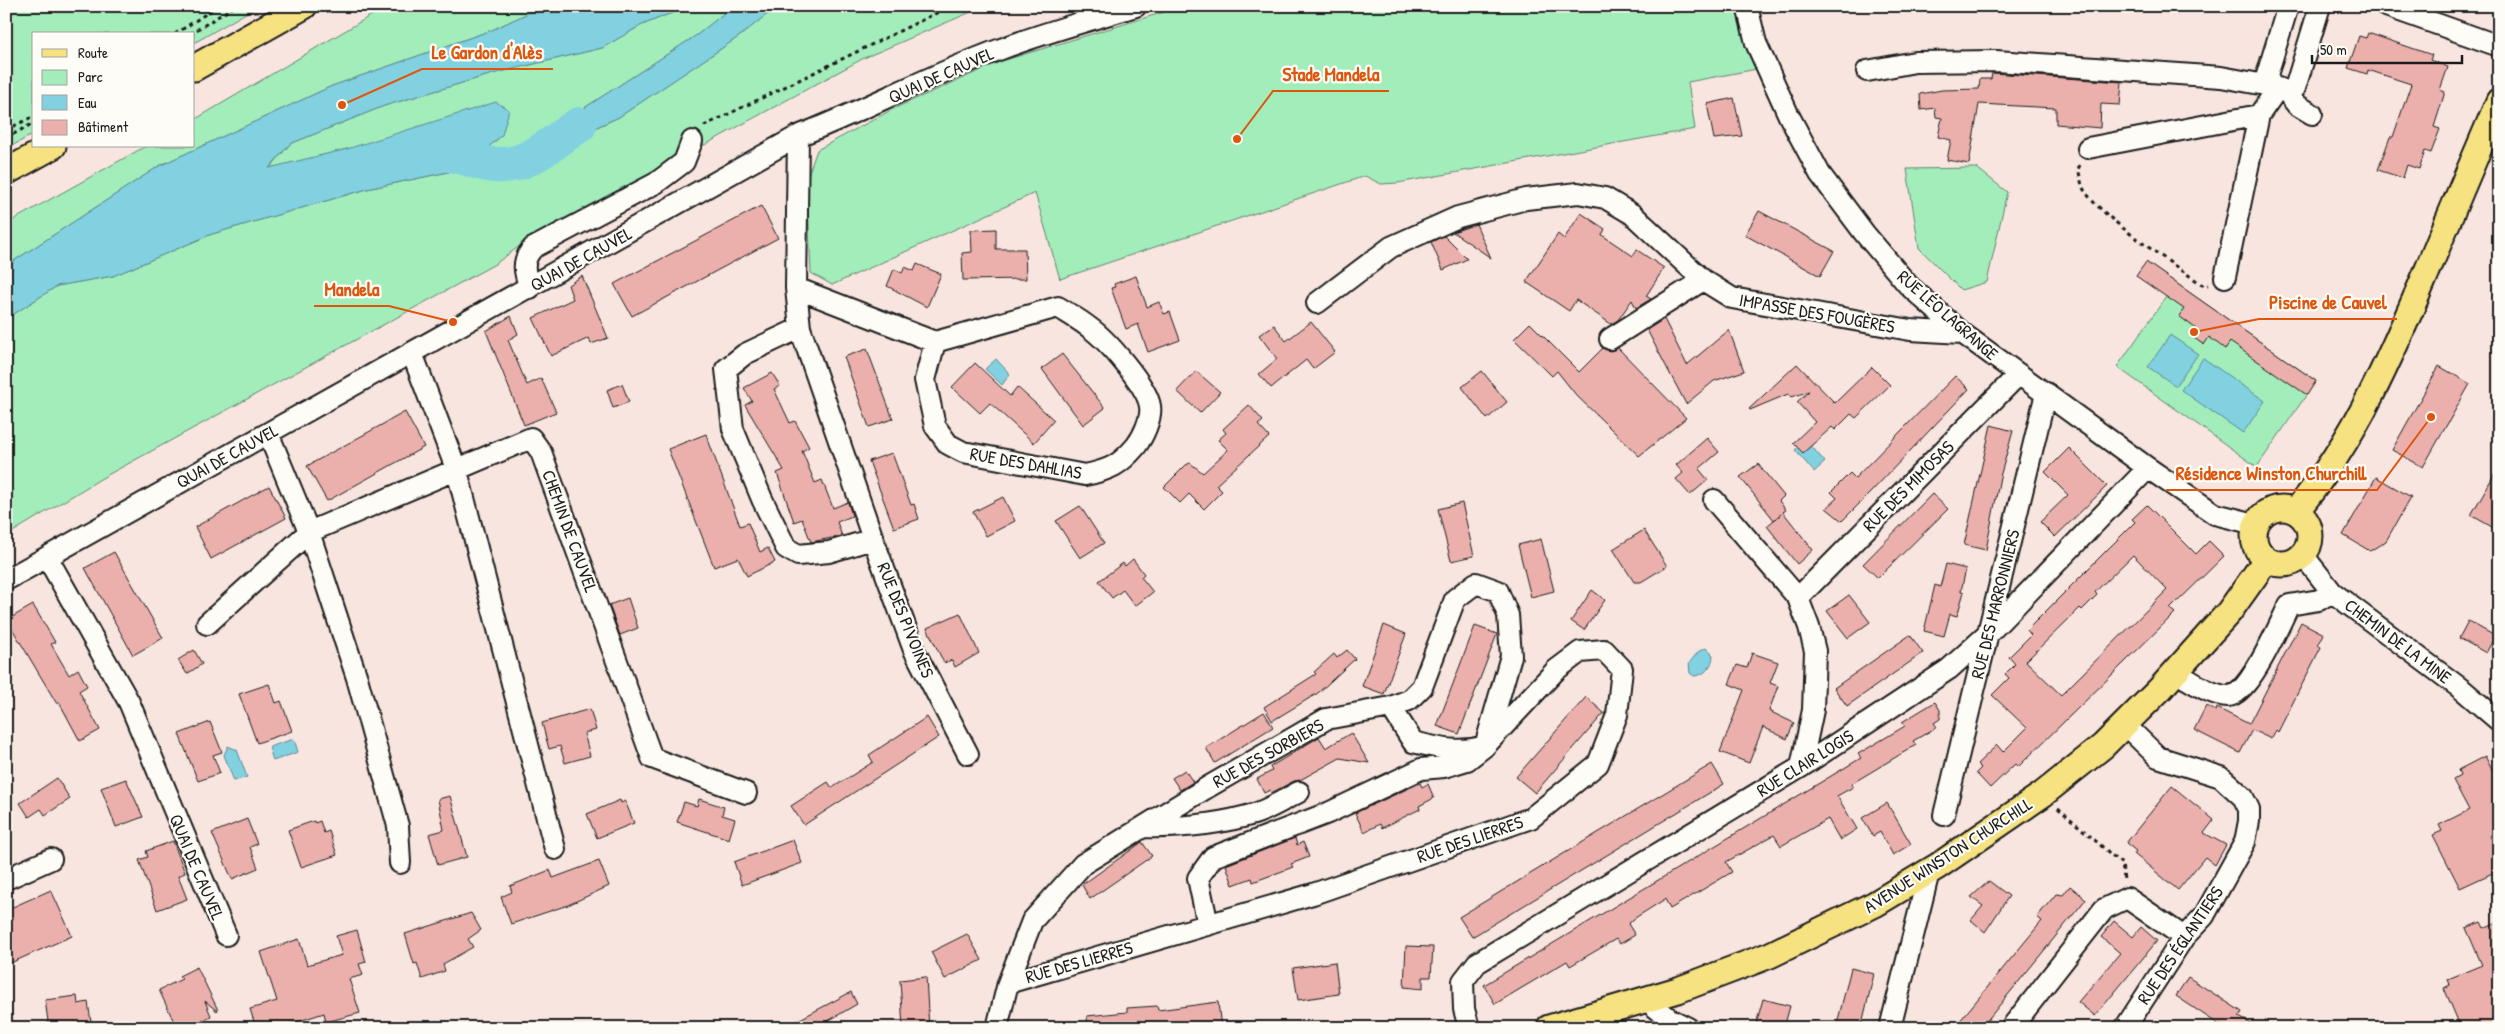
<svg xmlns="http://www.w3.org/2000/svg" width="2505" height="1034" font-family="'Patrick Hand',sans-serif">
<style>
.green{fill:#a3edbb;stroke:#60846c}
.water{fill:#82d1e0;stroke:#598992}
.lines{fill:none;stroke-linecap:round;stroke-linejoin:round}
.river{stroke:#82d1e0;stroke-width:36}
.building{fill:#ebb0ac;stroke:#1c1c1c;fill-rule:evenodd}
.minor-casing{stroke:#1c1c1c;stroke-width:24}
.major-casing{stroke:#1c1c1c;stroke-width:29}
.path{stroke:#1c1c1c;stroke-width:3;stroke-dasharray:4 4;stroke-linecap:butt}
.minor{stroke:#fdfcf7;stroke-width:20}
.major{stroke:#f6e281;stroke-width:25}
.labels{text-anchor:middle;dominant-baseline:central;stroke-width:4.5;stroke-linejoin:round;paint-order:stroke}
.street-label{font-size:18px;fill:#1c1c1c;stroke:#fdfcf7}
.leader{fill:none;stroke:#de560d;stroke-width:2}
.callout-dot{fill:#de560d;stroke:#fdfcf7;stroke-width:2}
.callout-label{font-size:19px;text-anchor:middle;font-weight:bold;fill:#de560d;stroke:#fdfcf7;stroke-width:4.5;stroke-linejoin:round;paint-order:stroke}
</style>
<rect width="100%" height="100%" fill="#f8e5e0"/>
<filter id="ink" filterUnits="userSpaceOnUse"><feTurbulence type="fractalNoise" baseFrequency=".02" numOctaves="2"/><feDisplacementMap in="SourceGraphic" scale="10" xChannelSelector="R" yChannelSelector="G"/><feConvolveMatrix kernelMatrix="1 2 1 2 8 2 1 2 1" color-interpolation-filters="sRGB"/></filter>
<g filter="url(#ink)">
<path class="green" d="M6,6H258L194,43V34H34V134L6,149Z
M387,6H543L492,30L332,86L159,166L6,266V224L146,146H194V120Z
M703,6H733L697,35L575,114L541,153L619,117L740,36L766,15L787,6H985L864,58L521,245L495,264L102,478L6,536V319L57,286L113,276L212,234L367,189L467,168L492,165L482,153L502,135L347,149L269,169L290,144L384,106L496,73L602,48L640,26L669,14Z
M1184,6H1737L1757,69L1688,82L1695,129L1398,183L1381,184L1365,176L1060,279L1035,193L832,285L811,273L807,178L817,150L895,108L1002,61Z
M1977,168L2007,192L1987,282L1961,290L1919,248L1907,169Z
M2146,262L2316,381L2257,467L2117,367L2166,297Z"/>
<path class="water" d="M543,6H703L669,14L640,26L602,48L496,73L384,106L290,144L269,168L347,149L496,102L509,110L502,135L482,153L493,165L467,168L367,189L212,234L113,276L57,286L6,319V266L159,166L332,86L492,30Z
M733,6H787L766,15L740,36L619,117L539,153L575,114L697,35Z
M2170,335L2198,354L2176,386L2148,367Z
M2203,358L2265,401L2243,433L2181,390Z
M996,359L1010,374L1002,385L985,369Z
M1806,440L1825,462L1814,472L1795,450Z
M1706,648L1713,655C1713,665 1705,676 1694,676L1690,673L1689,663L1699,651Z
M294,739L298,752L273,761L269,747Z
M228,746L237,750L247,777L234,781L224,755Z"/>
<g class="lines">
<path class="river" d="M445,154C462,153 477,164 494,165C528,168 552,142 579,125"/>
</g>
<path class="building" d="M2368,33L2432,55L2430,60L2448,67L2440,90L2445,92L2434,127L2440,129L2431,153L2425,151L2419,169L2407,165L2403,178L2378,170L2390,137H2393L2411,84L2368,70L2367,74L2348,68L2359,36L2366,38Z
M1992,73L2122,82L2120,105L2101,104L2100,128L2056,124V108L1979,104L1969,164L1947,160L1951,140L1938,137L1942,118L1936,117L1935,108L1921,110L1920,94L1942,90L1979,89L1980,79H1991Z
M1734,98L1742,136L1714,139L1707,104Z
M761,206L778,238L632,316L614,284Z
M1759,211L1834,251L1820,276L1745,235Z
M1581,213L1605,229L1602,235L1633,256L1637,250L1664,268L1646,296L1651,299L1636,308L1632,300L1618,320L1611,324L1576,300L1569,311L1526,282L1558,234L1564,239Z
M1476,224L1491,258L1453,232Z
M996,229V249H1025L1026,279L963,280L962,253L972,252L971,230Z
M1444,236L1467,259L1443,270L1431,242Z
M2146,262L2316,381L2307,395L2230,342L2225,349L2209,337L2204,345L2190,335L2195,328L2179,316L2184,309L2136,276Z
M917,264L941,274L927,307L887,286L894,269L902,273L905,267L914,271Z
M582,276L608,338L591,344L589,338L551,356L533,318L573,299L568,285Z
M1136,276L1147,307L1159,302L1164,314L1170,312L1180,340L1148,352L1138,324L1126,329L1111,288L1115,287L1114,284Z
M511,316L518,334L508,340L527,385L541,378L556,412L524,425L486,331Z
M1664,319L1687,365L1729,330L1744,371L1714,381L1686,404L1647,330Z
M1311,322L1335,352L1313,369L1306,360L1271,388L1259,374L1277,359L1259,335L1274,325L1286,341Z
M1530,323L1579,372L1603,348L1610,351L1618,348L1686,418L1639,456L1576,395L1557,371L1552,376L1514,339Z
M867,349L893,419L869,427L844,357Z
M1062,354L1105,408L1083,425L1042,369Z
M975,363L1010,396L1017,387L1054,420L1034,443L990,403L980,413L952,387Z
M1797,364L1835,403L1872,367L1890,385L1856,418L1851,414L1835,430L1832,427L1803,453L1793,443L1815,422L1797,402L1809,391L1792,397L1788,394L1750,410L1749,409Z
M2439,366L2470,384L2423,467L2392,450Z
M1196,371L1220,392L1200,413L1177,391Z
M1482,371L1507,402L1487,419L1462,387Z
M772,373L780,386L774,389L790,423L795,421L809,447L802,451L815,483L822,480L833,508L848,502L852,516L837,522L842,536L811,542L802,519L794,522L777,473L784,470L745,405L752,401L744,388Z
M1955,376L1969,389L1870,493L1842,521L1826,508L1837,498L1831,492L1850,473L1855,478Z
M622,384L629,402L613,408L607,390Z
M1249,405L1263,421L1258,425L1269,437L1216,485L1222,491L1204,509L1189,494L1180,503L1164,487L1186,465L1190,463L1203,473L1228,450L1218,440L1226,433L1223,429Z
M405,412L424,447L327,501L307,466Z
M1991,425L2013,431L2000,477L1986,550L1964,545Z
M706,434L740,526L748,523L760,552L768,548L775,562L747,576L738,558L714,567L668,449Z
M1707,438L1719,452L1699,469L1708,480L1690,495L1676,479L1683,473L1676,465Z
M2069,448L2107,486L2055,537L2040,522L2068,495L2045,472Z
M892,453L911,505L914,504L919,519L894,528L869,461Z
M1758,464L1784,496L1779,501L1786,510L1783,512L1813,550L1797,564L1767,526L1781,514L1774,520L1740,477Z
M2499,466V531L2471,515Z
M2376,477L2411,497L2386,541L2370,551L2343,535Z
M269,486L286,518L211,559L195,527Z
M1932,494L1948,509L1878,578L1863,564Z
M1003,497L1015,521L986,536L973,512Z
M1462,503L1474,556L1451,561L1438,509Z
M2147,505L2196,554L2209,541L2224,556L2170,609L2175,613L2018,767L2015,764L1990,788L1976,773L1981,768L1977,764L1997,745L2003,752L2027,728L1992,695L2009,678L2005,674L2015,664L2009,657L2031,635L2027,630L2135,522L2132,519ZM2133,555L2167,590L2061,695L2026,661L2080,608L2082,610L2097,595L2095,592Z
M1080,506L1104,543L1080,558L1056,521Z
M1644,530L1667,566L1641,582H1634L1613,549Z
M1541,539L1554,591L1531,597L1518,545Z
M114,552L163,638L133,655L85,568Z
M1133,559L1144,574L1141,577L1153,592L1135,606L1123,590L1112,598L1099,581L1123,563L1125,566Z
M1946,564L1966,569L1961,591L1964,592L1957,616L1950,614L1944,636L1924,631L1935,585L1940,587Z
M1592,590L1605,600L1584,630L1571,621Z
M1849,595L1870,622L1848,638L1827,611Z
M628,598L638,628L620,635L609,605Z
M33,605L55,642L51,644L69,675L78,669L87,686L79,691L100,730L80,741L59,702L57,704L7,620Z
M960,613L979,653L955,667L952,660L944,663L927,628Z
M2468,621L2495,636L2486,653L2459,638Z
M2301,622L2324,634L2318,645L2321,647L2278,732L2276,730L2271,739L2252,730L2240,753L2194,730L2206,706L2216,711L2217,708L2249,724Z
M1384,625L1406,634L1384,694L1362,686Z
M1475,626L1497,634L1459,734L1437,726Z
M1910,635L1923,653L1847,706L1834,688Z
M194,650L202,664L187,674L178,660Z
M1347,650L1355,659L1345,668L1318,693L1272,721L1264,707L1316,674L1314,672L1334,654L1337,658Z
M1752,653L1778,662L1770,683L1778,686L1769,711L1794,723L1787,739L1763,727L1749,763L1720,752L1744,690L1729,684L1737,665L1747,668Z
M269,684L276,703L281,701L292,731L257,743L239,694Z
M1586,697L1604,713L1535,793L1516,777Z
M1935,702L1940,710V719L1934,723L1937,727L1913,741L1916,745L1851,784L1853,787L1837,796L1857,829L1840,840L1828,819L1781,846L1774,835L1726,862L1732,872L1670,909L1665,899L1635,918L1628,924L1635,935L1620,944L1616,939L1570,966L1567,961L1495,1004L1484,985L1861,758L1858,754L1905,726L1902,722Z
M590,709L596,730L584,733L590,756L565,763L560,746L549,749L542,723Z
M1264,712L1273,727L1215,763L1206,748Z
M927,717L939,737L804,825L791,806L828,782L832,788L873,762L869,755Z
M210,722L222,752L213,755L220,773L198,781L179,734Z
M1351,733L1369,763L1340,758L1300,780L1294,781L1271,793L1270,790L1264,793L1257,779L1272,771L1270,767L1319,737L1326,748Z
M2485,756L2494,774L2499,771V832L2490,836L2499,853V870L2460,888L2433,835L2442,831L2439,825L2469,810L2453,780L2460,776L2458,770Z
M1712,764L1724,784L1472,937L1459,917Z
M1185,770L1193,782L1180,790L1172,778Z
M57,778L70,799L45,815L41,809L29,817L20,803Z
M126,779L143,817L116,827L101,788Z
M1420,783L1422,787L1428,784L1434,798L1419,806L1420,809L1382,828L1380,824L1364,832L1355,813Z
M2172,786L2214,820L2204,833L2226,845L2215,865L2205,857L2178,890L2134,854L2136,851L2126,843Z
M450,796L467,857L438,865L429,834L444,830L438,799Z
M699,799L724,807L722,815L735,819L729,839L677,822L684,802L697,806Z
M620,800L621,803L625,801L634,823L597,838L587,814Z
M1887,803L1911,844L1893,855L1880,832L1873,836L1862,818Z
M247,819L257,844L250,847L258,868L232,879L212,833Z
M314,821L315,823L320,821L324,833L329,831L337,855L301,867L288,830Z
M1295,838L1297,845L1303,842L1309,857L1291,864L1293,867L1253,882L1252,878L1233,885L1226,865Z
M793,840L802,863L742,885L734,862Z
M173,841L185,873L178,876L187,899L157,910L139,860L148,857L146,851Z
M1142,842L1152,856L1090,899L1082,885Z
M599,861L609,886L568,905L511,924L501,897L512,892L510,886L550,870L553,878Z
M1989,881L2009,896L1985,932L1971,920L1983,906L1971,897Z
M2070,886L2086,899L1981,1028H1954L2042,921L2037,917L2056,894L2063,895Z
M51,890L72,936L6,965V910Z
M471,913L481,930L468,939L473,947L443,964L445,971L422,979L417,963L414,964L405,934Z
M2114,921L2133,937L2141,927L2157,941L2095,1016L2078,1002L2120,953L2101,937Z
M2499,921V1028H2461L2444,988L2450,985L2448,979L2482,965L2466,928L2481,922L2484,928Z
M357,930L366,962L359,964L363,975L349,979L360,1013L326,1022L324,1013L277,1028H256L250,1009L277,1001L261,952L299,939L307,965L342,955L336,936Z
M967,934L982,960L945,979L931,952Z
M1406,946L1433,947L1431,977H1423V989L1404,987Z
M1335,962L1339,994L1298,1000L1293,968Z
M197,967L218,1010L217,1011L205,1001L211,1016L186,1028H177L159,990L182,979L179,976Z
M1851,968L1874,974L1861,1028H1836Z
M926,977L929,1028H903L900,980Z
M2188,977L2242,1012L2239,1017L2259,1028H2224L2176,996Z
M851,992L857,1004L816,1028H783Z
M77,996L78,1004L88,1002L91,1022L49,1028L45,1000Z
M1763,999L1790,1006L1784,1028H1755Z
M1218,1002L1221,1028H1088L1087,1016L1127,1012V1008L1157,1006L1158,1010Z"/>
<g class="lines">
<defs>
<path id="minor" d="M1747,6L1756,43L1789,116L1820,174L1865,234L1909,286L1962,333L2148,468L2215,514L2255,524
M2288,6L2267,75L2271,86L2286,91L2295,88L2320,6
M2386,6L2499,46
M1867,71L1915,62L1996,61L2221,77L2271,86
M2286,91L2297,105L2312,114
M798,136L796,288L935,342
M2088,148L2259,115
M2225,277L2259,115L2278,88
M530,288C524,272 521,261 533,248L656,183L684,162L692,141
M796,288L800,328L873,539L914,650L968,754
M1317,303L1391,247L1458,217L1526,199L1578,193L1605,198L1632,214L1703,280L1732,298L1910,330L1962,333
M1058,307C1069,314 1080,320 1090,328C1107,340 1147,386 1150,406C1152,418 1143,437 1136,446C1120,465 1110,470 1085,475L963,452L948,444L935,426L925,380L935,342Z
M800,328L745,354L726,369L733,429L762,499L786,548L798,555L829,552L873,539
M1610,339L1703,280
M412,353L457,471L555,849
M268,433L309,532L357,678L398,826L400,863
M1714,500L1798,598L1809,627L1815,651L1813,710L1801,767
M2303,555L2332,592L2464,691L2499,721
M47,557L129,702L226,935
M6,580L798,136C867,109 932,74 1001,49C1045,32 1091,20 1136,6
M1798,598L2018,375
M207,624L309,532L531,438L541,452L652,758L746,793
M2175,672C2190,680 2211,696 2228,696C2249,696 2280,623 2289,605L2319,600L2332,592
M1944,815L2046,393
M1143,827C1179,828 1220,824 1254,814C1270,809 1285,799 1299,792
M6,879L51,859
M1208,925L1198,878L1213,857L1328,813L1421,769L1444,767L1467,760L1485,746L1511,656L1508,615L1498,591L1476,583L1455,599L1422,687L1409,700L1391,707
M1646,1000L1670,1019L1688,1028
M997,1028L1008,983L1032,921L1083,864L1208,787L1326,719L1391,707L1413,742C1438,748 1459,754 1485,746L1556,670L1580,652L1604,650L1622,669L1617,715L1598,764L1531,818L1313,894L1008,983
M1469,1028L1464,1009L1463,981L1477,963L1801,767L1949,669L1988,634L2148,468
M1890,1028L1929,872
M2011,1028L2104,909L2127,898L2184,937
M2125,1028L2184,937L2204,916L2245,842L2249,821V809L2243,797L2221,777L2158,757L2125,725"/>
<path id="major" d="M194,68L304,6
M6,172L53,146
M2254 536a28 28 0 1 1 56 0a28 28 0 1 1-56 0Z
M2296,511C2356,439 2392,354 2428,269C2451,213 2475,157 2499,101
M1549,1028L1678,990L1770,955L1875,904L1938,866L2043,794L2103,746L2160,689L2229,612L2266,560"/>
</defs>
<use href="#minor" class="minor-casing"/>
<use href="#major" class="major-casing"/>
<path class="path" d="M175,34L218,6
M190,34L235,6
M704,126L951,6
M6,130L34,116
M6,138L34,123
M2080,165L2078,169C2080,175 2081,183 2083,188C2099,217 2175,265 2204,286L2208,285
M2058,808L2122,864L2124,880"/>
<use href="#minor" class="minor"/>
<use href="#major" class="major"/>
</g>
</g>
<g class="labels">
<g class="street-label">
<text transform="translate(941 75) rotate(-24)">QUAI DE CAUVEL</text>
<text transform="translate(581 259) rotate(-29)">QUAI DE CAUVEL</text>
<text transform="translate(1817 313) rotate(10)">IMPASSE DES FOUGÈRES</text>
<text transform="translate(1948 315) rotate(41)">RUE LÉO LAGRANGE</text>
<text transform="translate(227 456) rotate(-29)">QUAI DE CAUVEL</text>
<text transform="translate(1026 463) rotate(10)">RUE DES DAHLIAS</text>
<text transform="translate(1908 486) rotate(-45)">RUE DES MIMOSAS</text>
<text transform="translate(570 531) rotate(70)">CHEMIN DE CAUVEL</text>
<text transform="translate(1995 604) rotate(-76)">RUE DES MARRONNIERS</text>
<text transform="translate(906 620) rotate(68)">RUE DES PIVOINES</text>
<text transform="translate(2398 641) rotate(37)">CHEMIN DE LA MINE</text>
<text transform="translate(1268 753) rotate(-29)">RUE DES SORBIERS</text>
<text transform="translate(1805 763) rotate(-32)">RUE CLAIR LOGIS</text>
<text transform="translate(1470 839) rotate(-19)">RUE DES LIERRES</text>
<text transform="translate(1948 855) rotate(-33)">AVENUE WINSTON CHURCHILL</text>
<text transform="translate(197 867) rotate(67)">QUAI DE CAUVEL</text>
<text transform="translate(2180 945) rotate(-56)">RUE DES ÉGLANTIERS</text>
<text transform="translate(1079 962) rotate(-16)">RUE DES LIERRES</text>
</g>
</g>
<path class="leader" d="M342 105L422 69H553M1237 139L1273 91H1389M453 322L389 306H314M2194 332L2259 319H2397M2431 417L2377 490H2166"/>
<g class="callout-dot">
<circle cx="342" cy="105" r="5"/>
<circle cx="1237" cy="139" r="5"/>
<circle cx="453" cy="322" r="5"/>
<circle cx="2194" cy="332" r="5"/>
<circle cx="2431" cy="417" r="5"/>
</g>
<g class="callout-label">
<text x="487" y="59">Le Gardon d'Alès</text>
<text x="1331" y="81">Stade Mandela</text>
<text x="352" y="296">Mandela</text>
<text x="2328" y="309">Piscine de Cauvel</text>
<text x="2271" y="480">Résidence Winston Churchill</text>
</g>
<rect width="2505" height="1034" fill="none" stroke="#fdfcf7" stroke-width="25"/>
<rect x="12" y="12" width="2480" height="1009" fill="none" stroke="#1c1c1c" stroke-width="2" filter="url(#ink)"/>
<rect x="32" y="32" width="162" height="115" fill="#fdfcf7" stroke="#a3a29f"/>
<rect x="42" y="49" width="25" height="8" fill="#f6e281" stroke="#a3a29f"/>
<text x="78" y="58" font-size="15" fill="#1c1c1c">Route</text>
<rect x="42" y="70" width="25" height="15" fill="#a3edbb" stroke="#a3a29f"/>
<text x="78" y="82" font-size="15" fill="#1c1c1c">Parc</text>
<rect x="42" y="95" width="25" height="15" fill="#82d1e0" stroke="#a3a29f"/>
<text x="78" y="108" font-size="15" fill="#1c1c1c">Eau</text>
<rect x="42" y="120" width="25" height="15" fill="#ebb0ac" stroke="#a3a29f"/>
<text x="78" y="132" font-size="15" fill="#1c1c1c">Bâtiment</text>
<path d="M2312 55v8h150v-8" fill="none" stroke="#1c1c1c" stroke-width="2.5"/>
<text x="2320" y="55" font-size="15" fill="#1c1c1c" stroke="#fdfcf7" stroke-width="4" paint-order="stroke">50 m</text>
</svg>
